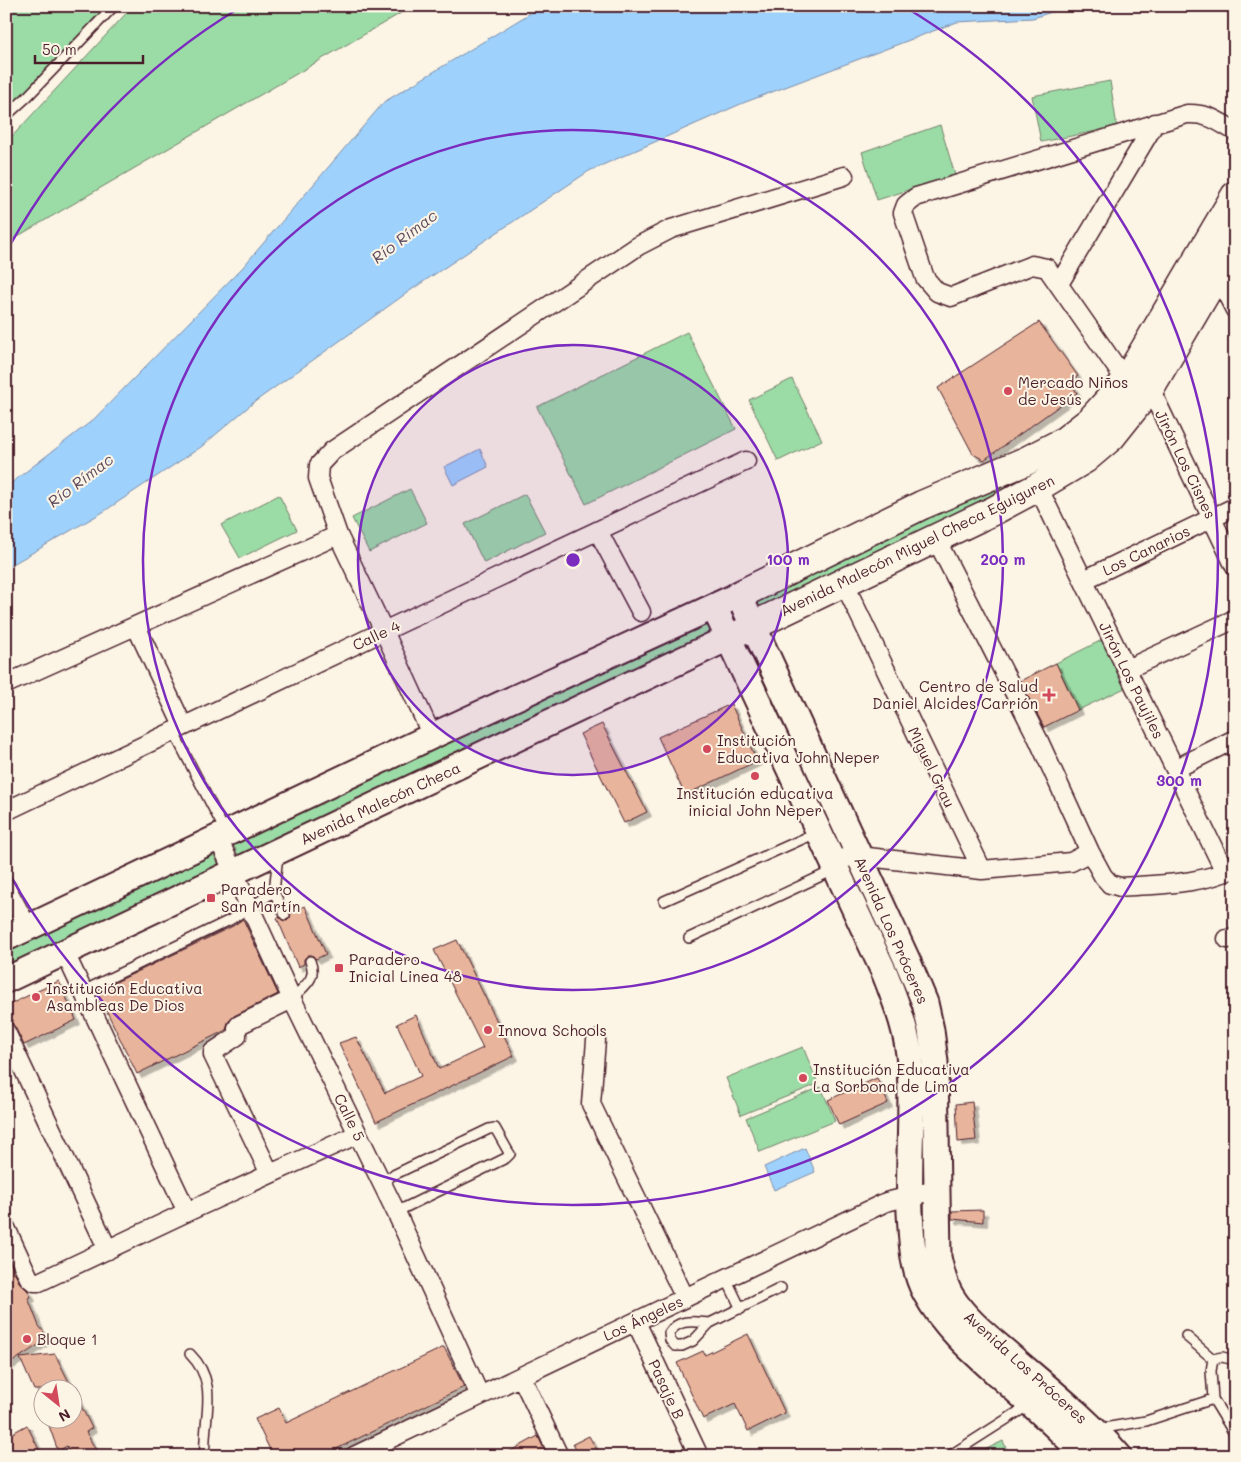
<svg xmlns="http://www.w3.org/2000/svg" width="1241" height="1462" font-family="Mali,sans-serif">
<style>
.green{fill:#9bdca6;stroke:#727e68}
.water{fill:#9ed2fc;stroke:#7c8aa8}
.building{fill:#e8b49b;stroke:#4a1f2b;filter:url(#shadow)}
.lines{fill:none;stroke-linecap:round;stroke-linejoin:round}
.lane-casing{stroke:#4a1f2b;stroke-width:12}
.street-casing{stroke:#4a1f2b;stroke-width:21}
.secondary-casing{stroke:#4a1f2b;stroke-width:29}
.primary-casing{stroke:#4a1f2b;stroke-width:31}
.lane{stroke:#fcf5e5;stroke-width:9}
.street{stroke:#fcf5e5;stroke-width:18}
.secondary{stroke:#fcf5e5;stroke-width:25}
.primary{stroke:#fcf5e5;stroke-width:28}
.ring{fill:none;stroke:#7b2cbf;stroke-width:2.5}
.poi-dot{fill:#d1495b;stroke:#fcf5e5;stroke-width:2}
.labels{text-anchor:middle;dominant-baseline:central;stroke-width:4;stroke-linejoin:round;paint-order:stroke}
.poi-label{font-size:15px;fill:#4a1f2b;stroke:#fcf5e5;text-anchor:start}
.street-label{font-size:15px;fill:#4a1f2b;stroke:#fcf5e5}
.water-label{font-size:16px;font-style:italic;fill:#5f4c5f;stroke:#fcf5e5}
.centre{fill:#7b2cbf;stroke:#fcf5e5;stroke-width:2.5}
.ring-label{font-size:15px;text-anchor:middle;font-weight:bold;fill:#7b2cbf;stroke:#fcf5e5;stroke-width:4;stroke-linejoin:round;paint-order:stroke}
</style>
<defs>
<filter id="shadow"><feDropShadow dx="4.5" dy="4.5" stdDeviation="0" flood-color="#0004"/></filter>
</defs>
<rect width="100%" height="100%" fill="#fcf5e5"/>
<filter id="ink" filterUnits="userSpaceOnUse"><feTurbulence type="fractalNoise" baseFrequency=".02" numOctaves="2"/><feDisplacementMap in="SourceGraphic" scale="10" xChannelSelector="R" yChannelSelector="G"/><feConvolveMatrix kernelMatrix="1 2 1 2 8 2 1 2 1" color-interpolation-filters="sRGB"/></filter>
<g filter="url(#ink)">
<path class="green" d="M16,6H105L37,83L6,108V16Z
M133,6H413L6,243V143Z
M1110,81L1117,127L1041,142L1032,96Z
M940,125L955,175L877,200L862,152Z
M687,332L736,429L586,504L537,407Z
M792,379L822,440L778,461L749,400Z
M1048,458L1071,460L753,611L755,592Z
M410,489L427,523L369,552L352,518Z
M525,494L545,532L484,563L465,524Z
M279,495L297,530L240,558L221,525Z
M703,622L710,628V635L241,861L232,842Z
M1102,640L1125,688L1078,710L1056,663Z
M212,851L222,871L6,974V949Z
M803,1047L818,1084L741,1115L726,1078Z
M821,1087L835,1121L760,1152L746,1118Z
M1003,1441L1010,1456H972Z"/>
<path class="water" d="M542,6H1070L1033,18L957,22L743,103L589,171L411,290L253,403L201,447L103,512L6,568V487L93,420L243,267L384,102Z
M480,449L488,467L453,485L444,467Z
M805,1148L815,1172L774,1190L764,1167Z"/>
<path class="building" d="M1039,322L1078,376L1070,381L1077,393L984,460L973,454L938,388Z
M1056,663L1078,710L1044,727L1020,681Z
M731,704L757,761L685,795L658,737Z
M602,724L647,812L624,823L580,734Z
M305,906L326,954L316,959L312,955H308L304,959V964L298,967L277,918L279,917L282,920L287,921L290,918L291,912Z
M243,919L278,994L234,1016L228,1022L226,1030L137,1074L97,991L233,926Z
M457,940L514,1056L376,1122L339,1043L356,1037L385,1093L421,1076L397,1024L416,1015L439,1069L483,1048L434,950Z
M59,981L76,1020L24,1045L15,1027L12,1023L6,1021V1006Z
M877,1078L888,1103L839,1125L828,1100Z
M972,1102L976,1140L958,1142L956,1104Z
M983,1210V1222L952,1219V1211Z
M6,1254L19,1282L28,1291L31,1297L28,1298L39,1326L49,1338L6,1366Z
M748,1334L785,1413L748,1431L735,1404L703,1419L677,1363L703,1351L705,1355Z
M444,1347L464,1387L322,1456H273L255,1419L279,1408L286,1423Z
M55,1354L92,1428L86,1432L99,1456H71L67,1446L58,1451L47,1420H72V1390H34L20,1358Z
M27,1425L42,1456H14L8,1442L12,1440L9,1435Z
M538,1436L547,1456H502Z
M589,1436L597,1450L587,1456H579L573,1444Z"/>
<g class="lines">
<defs>
<path id="lane" d="M6,116L27,97L114,6
M173,731L226,833
M278,855L274,892L285,915
M664,901L816,833
M689,938L834,870
M83,991L230,920L274,892
M292,999C303,986 318,980 310,961
M381,1181L489,1129L495,1128L508,1151L510,1154L506,1158L396,1212
M726,1278L741,1309
M710,1323C694,1322 679,1318 669,1333L670,1340L675,1346H682L693,1341L710,1323L781,1288
M1186,1336L1213,1359L1211,1371L1213,1399L1235,1435
M190,1354C221,1385 202,1418 205,1456
M1213,1359L1222,1357L1235,1360
M1098,1429L1146,1421L1213,1399
M949,1456L1029,1405"/>
<path id="street" d="M1213,267L1235,310
M1059,284L1155,123
M1126,381L1047,268L1032,265L951,297L937,292L925,278L903,213L906,205L916,197L1187,114C1208,113 1217,121 1235,131
M1150,388L1235,567
M1038,487L1225,872
M598,531L641,612
M936,539L1038,739L1090,852L1103,876L1110,884L1120,887C1159,884 1199,885 1235,868
M1084,580L1235,507
M844,583L982,870
M136,626L183,726
M1127,669L1235,619
M6,684L338,535
M432,736L384,631L338,535L318,478L319,465L332,451L638,246L671,229L844,176
M1175,769L1235,739
M6,811L384,631L746,461
M218,838L292,999L396,1212L480,1396
M832,860L859,856L982,870L1071,862L1090,852
M6,887L28,928
M1227,939L1235,938
M65,953L187,1212
M6,1032L108,1250
M596,1040L591,1104L685,1298
M270,1174L213,1055V1052L237,1036V1028L239,1025L292,999
M6,1228L29,1278L34,1282H39L187,1212L358,1134
M636,1322L699,1456
M521,1376L559,1456
M354,1456L886,1202L936,1190"/>
<path id="secondary" d="M714,607L885,974C897,1005 908,1032 910,1065C913,1114 908,1164 910,1213C912,1241 912,1269 926,1294C944,1327 974,1353 1002,1378C1030,1403 1059,1428 1085,1456
M6,938L432,736L739,595L908,962L925,1003L931,1030L935,1062L938,1257C941,1270 944,1285 951,1296C965,1319 987,1336 1007,1353C1045,1386 1086,1418 1119,1456
M6,980L743,631"/>
<path id="primary" d="M739,595L922,505L1026,461L1063,442L1090,421L1126,381L1235,196
M753,626L995,510L1038,487L1085,459L1111,437L1150,388L1235,243"/>
</defs>
<use href="#lane" class="lane-casing"/>
<use href="#street" class="street-casing"/>
<use href="#secondary" class="secondary-casing"/>
<use href="#primary" class="primary-casing"/>
<use href="#lane" class="lane"/>
<use href="#street" class="street"/>
<use href="#secondary" class="secondary"/>
<use href="#primary" class="primary"/>
</g>
</g>
<circle cx="573" cy="560" r="215" fill="#7b2cbf" fill-opacity=".12"/>
<g class="ring">
<circle cx="573" cy="560" r="215"/>
<circle cx="573" cy="560" r="430"/>
<path d="M9 247A645 645 0 0 1 241 7M905 7A645 645 0 1 1 9 873"/>
</g>
<g class="poi-dot">
<circle cx="1008" cy="391" r="5"/>
<path d="M1046.5 687.5h5v5h5v5h-5v5h-5v-5h-5v-5h5z"/>
<circle cx="707" cy="749" r="5"/>
<circle cx="755" cy="776" r="5"/>
<rect x="206" y="893" width="10" height="10" rx="2.5"/>
<rect x="334" y="963" width="10" height="10" rx="2.5"/>
<circle cx="36" cy="997" r="5"/>
<circle cx="488" cy="1030" r="5"/>
<circle cx="803" cy="1078" r="5"/>
<circle cx="27" cy="1339" r="5"/>
</g>
<g class="labels">
<g class="poi-label">
<text x="1018" y="382">Mercado Niños<tspan x="1018" dy="17">de Jesús</tspan></text>
<text x="1038" y="686" text-anchor="end">Centro de Salud<tspan x="1038" dy="17">Daniel Alcides Carrión</tspan></text>
<text x="717" y="740">Institución<tspan x="717" dy="17">Educativa John Neper</tspan></text>
<text x="755" y="793" text-anchor="middle">Institución educativa<tspan x="755" dy="17">inicial John Neper</tspan></text>
<text x="221" y="889">Paradero<tspan x="221" dy="17">San Martín</tspan></text>
<text x="349" y="959">Paradero<tspan x="349" dy="17">Inicial Linea 48</tspan></text>
<text x="46" y="988">Institución Educativa<tspan x="46" dy="17">Asambleas De Dios</tspan></text>
<text x="498" y="1030">Innova Schools</text>
<text x="813" y="1069">Institución Educativa<tspan x="813" dy="17">La Sorbona de Lima</tspan></text>
<text x="37" y="1339">Bloque 1</text>
</g>
<g class="street-label">
<text transform="translate(1186 464) rotate(64)">Jirón Los Cisnes</text>
<text transform="translate(917 545) rotate(-26)">Avenida Malecón Miguel Checa Eguiguren</text>
<text transform="translate(1146 550) rotate(-26)">Los Canarios</text>
<text transform="translate(376 635) rotate(-25)">Calle 4</text>
<text transform="translate(1132 680) rotate(64)">Jirón Los Paujiles</text>
<text transform="translate(932 767) rotate(64)">Miguel Grau</text>
<text transform="translate(380 803) rotate(-25)">Avenida Malecón Checa</text>
<text transform="translate(892 930) rotate(66)">Avenida Los Próceres</text>
<text transform="translate(350 1117) rotate(64)">Calle 5</text>
<text transform="translate(643 1318) rotate(-25)">Los Ángeles</text>
<text transform="translate(1026 1367) rotate(42)">Avenida Los Próceres</text>
<text transform="translate(667 1389) rotate(65)">Pasaje B</text>
</g>
<g class="water-label">
<text transform="translate(404 236) rotate(-37)">Río Rímac</text>
<text transform="translate(80 480) rotate(-37)">Río Rímac</text>
</g>
</g>
<circle cx="573" cy="560" r="8" class="centre"/>
<g class="ring-label">
<text x="788" y="565">100 m</text>
<text x="1003" y="565">200 m</text>
<text x="1179" y="786">300 m</text>
</g>
<rect width="1241" height="1462" fill="none" stroke="#fcf5e5" stroke-width="25"/>
<rect x="12" y="12" width="1216" height="1437" fill="none" stroke="#4a1f2b" stroke-width="2" filter="url(#ink)"/>
<g transform="translate(58 1404) rotate(150)"><circle r="24" fill="#fcf5e5" stroke="#b59f9b"/>
<path d="M0-4L9 19L0 12L-9 19Z" fill="#d1495b"/>
<text y="-8" font-size="14" font-weight="bold" text-anchor="middle" fill="#4a1f2b">N</text>
</g>
<path d="M35 55v8h108v-8" fill="none" stroke="#4a1f2b" stroke-width="2.5"/>
<text x="42" y="55" font-size="15" fill="#4a1f2b" stroke="#fcf5e5" stroke-width="4" paint-order="stroke">50 m</text>
</svg>
